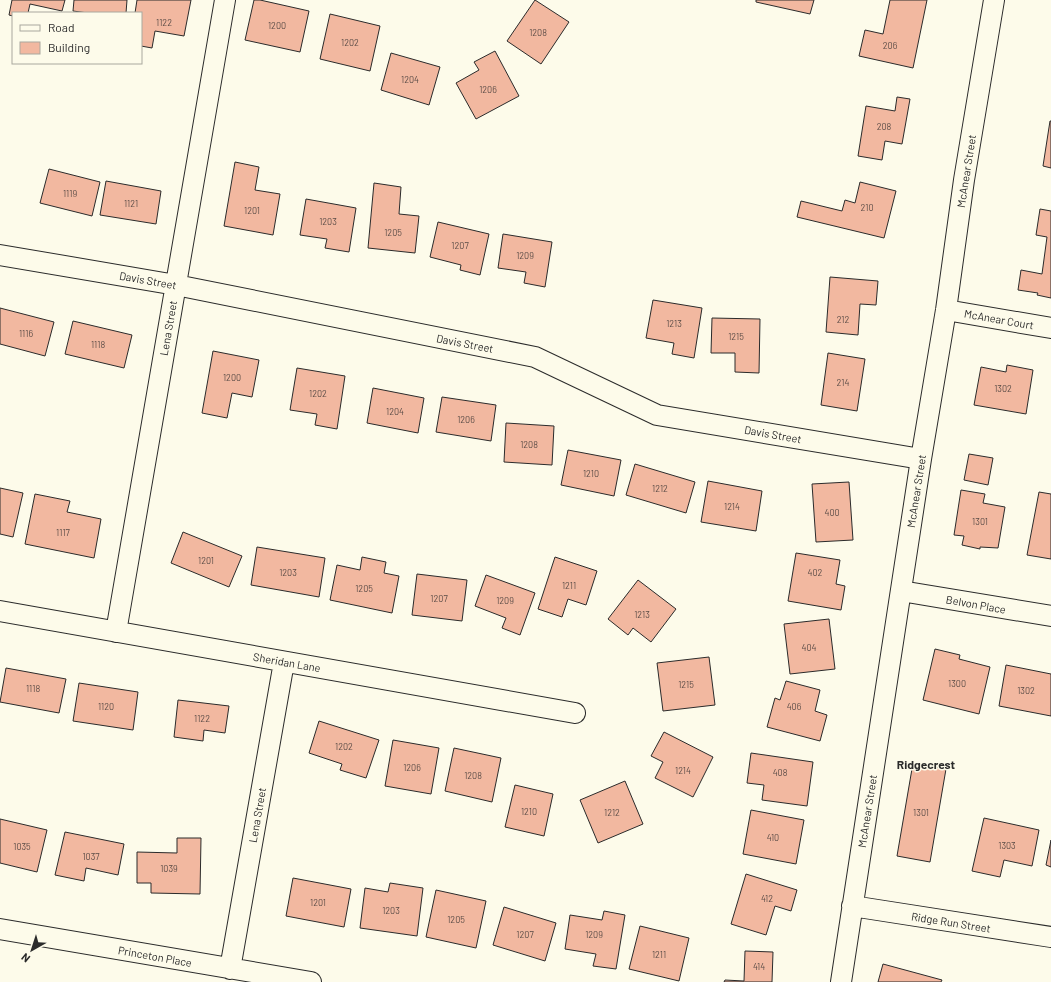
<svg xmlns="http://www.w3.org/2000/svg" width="1051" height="982" font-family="Barlow,sans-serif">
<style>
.building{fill:#f2b8a0;stroke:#2b2b2b}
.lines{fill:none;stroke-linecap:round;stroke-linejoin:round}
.street-casing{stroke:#2b2b2b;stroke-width:22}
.street{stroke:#fdfbea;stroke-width:20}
.labels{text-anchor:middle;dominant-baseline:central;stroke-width:3;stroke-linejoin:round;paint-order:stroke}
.number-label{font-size:9px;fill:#5d4e48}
.street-label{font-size:11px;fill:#2b2b2b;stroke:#fdfbea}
.neighbourhood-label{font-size:12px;font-weight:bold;fill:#2b2b2b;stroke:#fdfbea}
</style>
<rect width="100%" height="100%" fill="#fdfbea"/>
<path class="building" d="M12,0H65L62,11L30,4L28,13H13V16L9,15Z
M74,0H127L126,13H88L73,11Z
M137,0H191L184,36L155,31L152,48L141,46V13H135Z
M254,0H260L309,11L300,52L245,40Z
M535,0L569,22L541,64L507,41Z
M756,0H814L810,14L756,2Z
M890,0H927L913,68L859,56L865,30L883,34Z
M330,14L380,26L370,71L320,59Z
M495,51L519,96L476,119L456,83L479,70L474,62Z
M391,53L440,67L429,105L381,90Z
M897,97L910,99L902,144L885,141L882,160L858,156L866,106L895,111Z
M1050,121H1051V168L1043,166Z
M235,162L259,167L255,190L280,194L273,235L224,226Z
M49,169L100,182L92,216L40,203Z
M106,181L161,191L156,224L100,215Z
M860,182L896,191L884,238L797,217L801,201L842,211L845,200L855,203Z
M374,183L401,187L399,214L419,216L415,253L368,248Z
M306,199L356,208L349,252L325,248L327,239L300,235Z
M1040,209L1051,211V298L1037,295L1038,293L1018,290L1021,270L1042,274L1047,237L1036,235Z
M438,222L489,234L480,275L460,270L461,265L430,257Z
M503,234L552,242L545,287L524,283L526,272L498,268Z
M830,277L878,281L876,305L860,304L858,335L826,332Z
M653,300L702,308L694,358L672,354L674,343L646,338Z
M0,308L54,322L45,356L0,344Z
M712,318L760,319L759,373L735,372V353H711Z
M73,321L132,335L124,368L65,354Z
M213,351L259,360L252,397L232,393L227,418L202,413Z
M828,353L865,359L857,411L821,405Z
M1007,365L1033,370L1026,414L974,405L981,367L1006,372Z
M297,368L345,376L337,429L315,425L317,414L290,410Z
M373,388L424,398L418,433L367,423Z
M442,397L496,405L491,441L436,432Z
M506,423L554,426L552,465L504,462Z
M568,450L621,460L614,496L561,485Z
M969,454L993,458L988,485L964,480Z
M635,464L695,482L686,513L626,495Z
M708,481L762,491L756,531L701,522Z
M849,482L853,540L816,542L812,484Z
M0,488L23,493L13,537L0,534Z
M961,490L985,494L983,503L1005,507L998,548L980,547V549L962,545L964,536L954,535Z
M1039,492L1051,494V559L1027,555Z
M35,494L70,501L67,512L101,519L94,558L25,544Z
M183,532L242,556L229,587L171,563Z
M257,547L325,558L319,597L251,585Z
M796,553L840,560L836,584L845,586L841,610L788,601Z
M362,557L386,562L384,573L399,576L392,613L330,600L337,565L360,570Z
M555,557L597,571L586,605L568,599L562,617L538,609Z
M417,574L467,580L462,621L412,615Z
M486,575L535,593L520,635L502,628L506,618L475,606Z
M638,580L676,609L651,642L633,628L628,635L608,619Z
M829,619L835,669L790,674L784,624Z
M935,649L960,655L959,659L990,667L979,714L923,700Z
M709,657L715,705L663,711L657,663Z
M1006,665L1051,674V716L999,706Z
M6,668L66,679L59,713L0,702Z
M786,681L820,690L815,711L827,715L820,741L767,727L775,698L780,700Z
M79,683L138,692L133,730L73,721Z
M178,700L229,706L225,733L204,730L203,741L174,737Z
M319,721L379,740L366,778L340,770L342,764L309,753Z
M664,732L713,757L693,797L655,778L663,762L651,756Z
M393,740L439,748L431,794L385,786Z
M454,748L501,758L492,802L445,791Z
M751,753L813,762L807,806L762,800L764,785L747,783Z
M913,763L946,769L930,862L897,856Z
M625,781L643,824L598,843L580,800Z
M515,785L553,794L544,836L505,827Z
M751,810L804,820L796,864L743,854Z
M984,818L1039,830L1032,866L1004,860L1000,877L972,871Z
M0,819L47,830L37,872L0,863Z
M65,832L124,844L118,875L86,868L84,881L55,875Z
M177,838H201L200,894L151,893V883H137V852L177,853Z
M1051,840V867L1046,865Z
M746,874L797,890L791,911L775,906L766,935L731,924Z
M293,878L351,889L344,927L286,916Z
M390,883L423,888L417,936L360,928L365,888L388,892Z
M436,890L486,901L476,948L426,937Z
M504,907L556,923L545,961L493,945Z
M604,911L625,915L616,969L593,966L596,954L565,949L570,915L602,920Z
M640,926L689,938L679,981L629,969Z
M745,951L773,952L772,982H724L725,980L744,981Z
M883,964L942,980L941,982H878Z"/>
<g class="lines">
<defs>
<path id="street" d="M0,255L176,285L535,357L657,415L921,459
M946,310L1051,328
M901,591L1051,616
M0,611L575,713
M116,632L225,0
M852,906L1051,937
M0,929L311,982
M230,969L284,662
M841,982L921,459L946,310L964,180L994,0"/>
</defs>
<use href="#street" class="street-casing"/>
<use href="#street" class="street"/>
</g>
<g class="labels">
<g class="number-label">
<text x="164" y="22">1122</text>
<text x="277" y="25">1200</text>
<text x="538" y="32">1208</text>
<text x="350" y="42">1202</text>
<text x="890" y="45">206</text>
<text x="410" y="79">1204</text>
<text x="488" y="89">1206</text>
<text x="884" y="126">208</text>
<text x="70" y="193">1119</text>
<text x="131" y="203">1121</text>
<text x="867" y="207">210</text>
<text x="252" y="210">1201</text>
<text x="328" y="221">1203</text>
<text x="393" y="232">1205</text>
<text x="460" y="245">1207</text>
<text x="525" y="255">1209</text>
<text x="843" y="319">212</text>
<text x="674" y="323">1213</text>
<text x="26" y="333">1116</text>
<text x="736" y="336">1215</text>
<text x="98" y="344">1118</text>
<text x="232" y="377">1200</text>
<text x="843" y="382">214</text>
<text x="1003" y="388">1302</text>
<text x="318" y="393">1202</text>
<text x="395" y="411">1204</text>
<text x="466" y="419">1206</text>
<text x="529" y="444">1208</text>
<text x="591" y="473">1210</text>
<text x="660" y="488">1212</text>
<text x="732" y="506">1214</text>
<text x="832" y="512">400</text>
<text x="980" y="521">1301</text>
<text x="63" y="532">1117</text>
<text x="206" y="560">1201</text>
<text x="288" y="572">1203</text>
<text x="815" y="572">402</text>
<text x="569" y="585">1211</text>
<text x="364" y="588">1205</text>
<text x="439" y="598">1207</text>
<text x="505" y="600">1209</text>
<text x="642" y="614">1213</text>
<text x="809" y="647">404</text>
<text x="957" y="683">1300</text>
<text x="686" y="684">1215</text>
<text x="33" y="688">1118</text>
<text x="1026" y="690">1302</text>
<text x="106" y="706">1120</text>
<text x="794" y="706">406</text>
<text x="202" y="718">1122</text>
<text x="344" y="746">1202</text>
<text x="412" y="767">1206</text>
<text x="683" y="770">1214</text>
<text x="780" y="772">408</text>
<text x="473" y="775">1208</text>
<text x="529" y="811">1210</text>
<text x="612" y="812">1212</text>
<text x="921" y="812">1301</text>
<text x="773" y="837">410</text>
<text x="1007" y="845">1303</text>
<text x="22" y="846">1035</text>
<text x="91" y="856">1037</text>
<text x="169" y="868">1039</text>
<text x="767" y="898">412</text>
<text x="318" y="902">1201</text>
<text x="391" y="910">1203</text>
<text x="456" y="919">1205</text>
<text x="525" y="934">1207</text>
<text x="594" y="934">1209</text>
<text x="659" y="954">1211</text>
<text x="759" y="966">414</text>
</g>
<g class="street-label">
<text transform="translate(966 171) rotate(-81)">McAnear Street</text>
<text transform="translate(148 280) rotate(10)">Davis Street</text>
<text transform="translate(999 319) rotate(10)">McAnear Court</text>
<text transform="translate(168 328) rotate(-80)">Lena Street</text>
<text transform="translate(465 343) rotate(11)">Davis Street</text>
<text transform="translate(773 434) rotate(10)">Davis Street</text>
<text transform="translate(916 491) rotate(-81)">McAnear Street</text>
<text transform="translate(976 604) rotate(10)">Belvon Place</text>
<text transform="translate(287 662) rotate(10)">Sheridan Lane</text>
<text transform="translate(867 811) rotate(-81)">McAnear Street</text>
<text transform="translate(257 815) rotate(-80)">Lena Street</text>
<text transform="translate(951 922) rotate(9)">Ridge Run Street</text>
<text transform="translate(155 956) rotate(10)">Princeton Place</text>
</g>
<g class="neighbourhood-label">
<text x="926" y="764">Ridgecrest</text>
</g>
</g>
<rect x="12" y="12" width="130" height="52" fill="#fdfbea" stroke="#a9a89e"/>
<rect x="20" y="25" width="20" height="6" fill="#fdfbea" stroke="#a9a89e"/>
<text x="48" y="32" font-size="12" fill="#2b2b2b">Road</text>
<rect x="20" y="42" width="20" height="12" fill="#f2b8a0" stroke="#a9a89e"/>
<text x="48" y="52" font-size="12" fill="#2b2b2b">Building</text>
<g transform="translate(32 950) rotate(219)" stroke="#fdfbea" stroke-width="3" paint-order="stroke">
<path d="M0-3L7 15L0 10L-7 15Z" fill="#2b2b2b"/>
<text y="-6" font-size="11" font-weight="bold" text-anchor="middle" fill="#2b2b2b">N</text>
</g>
</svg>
